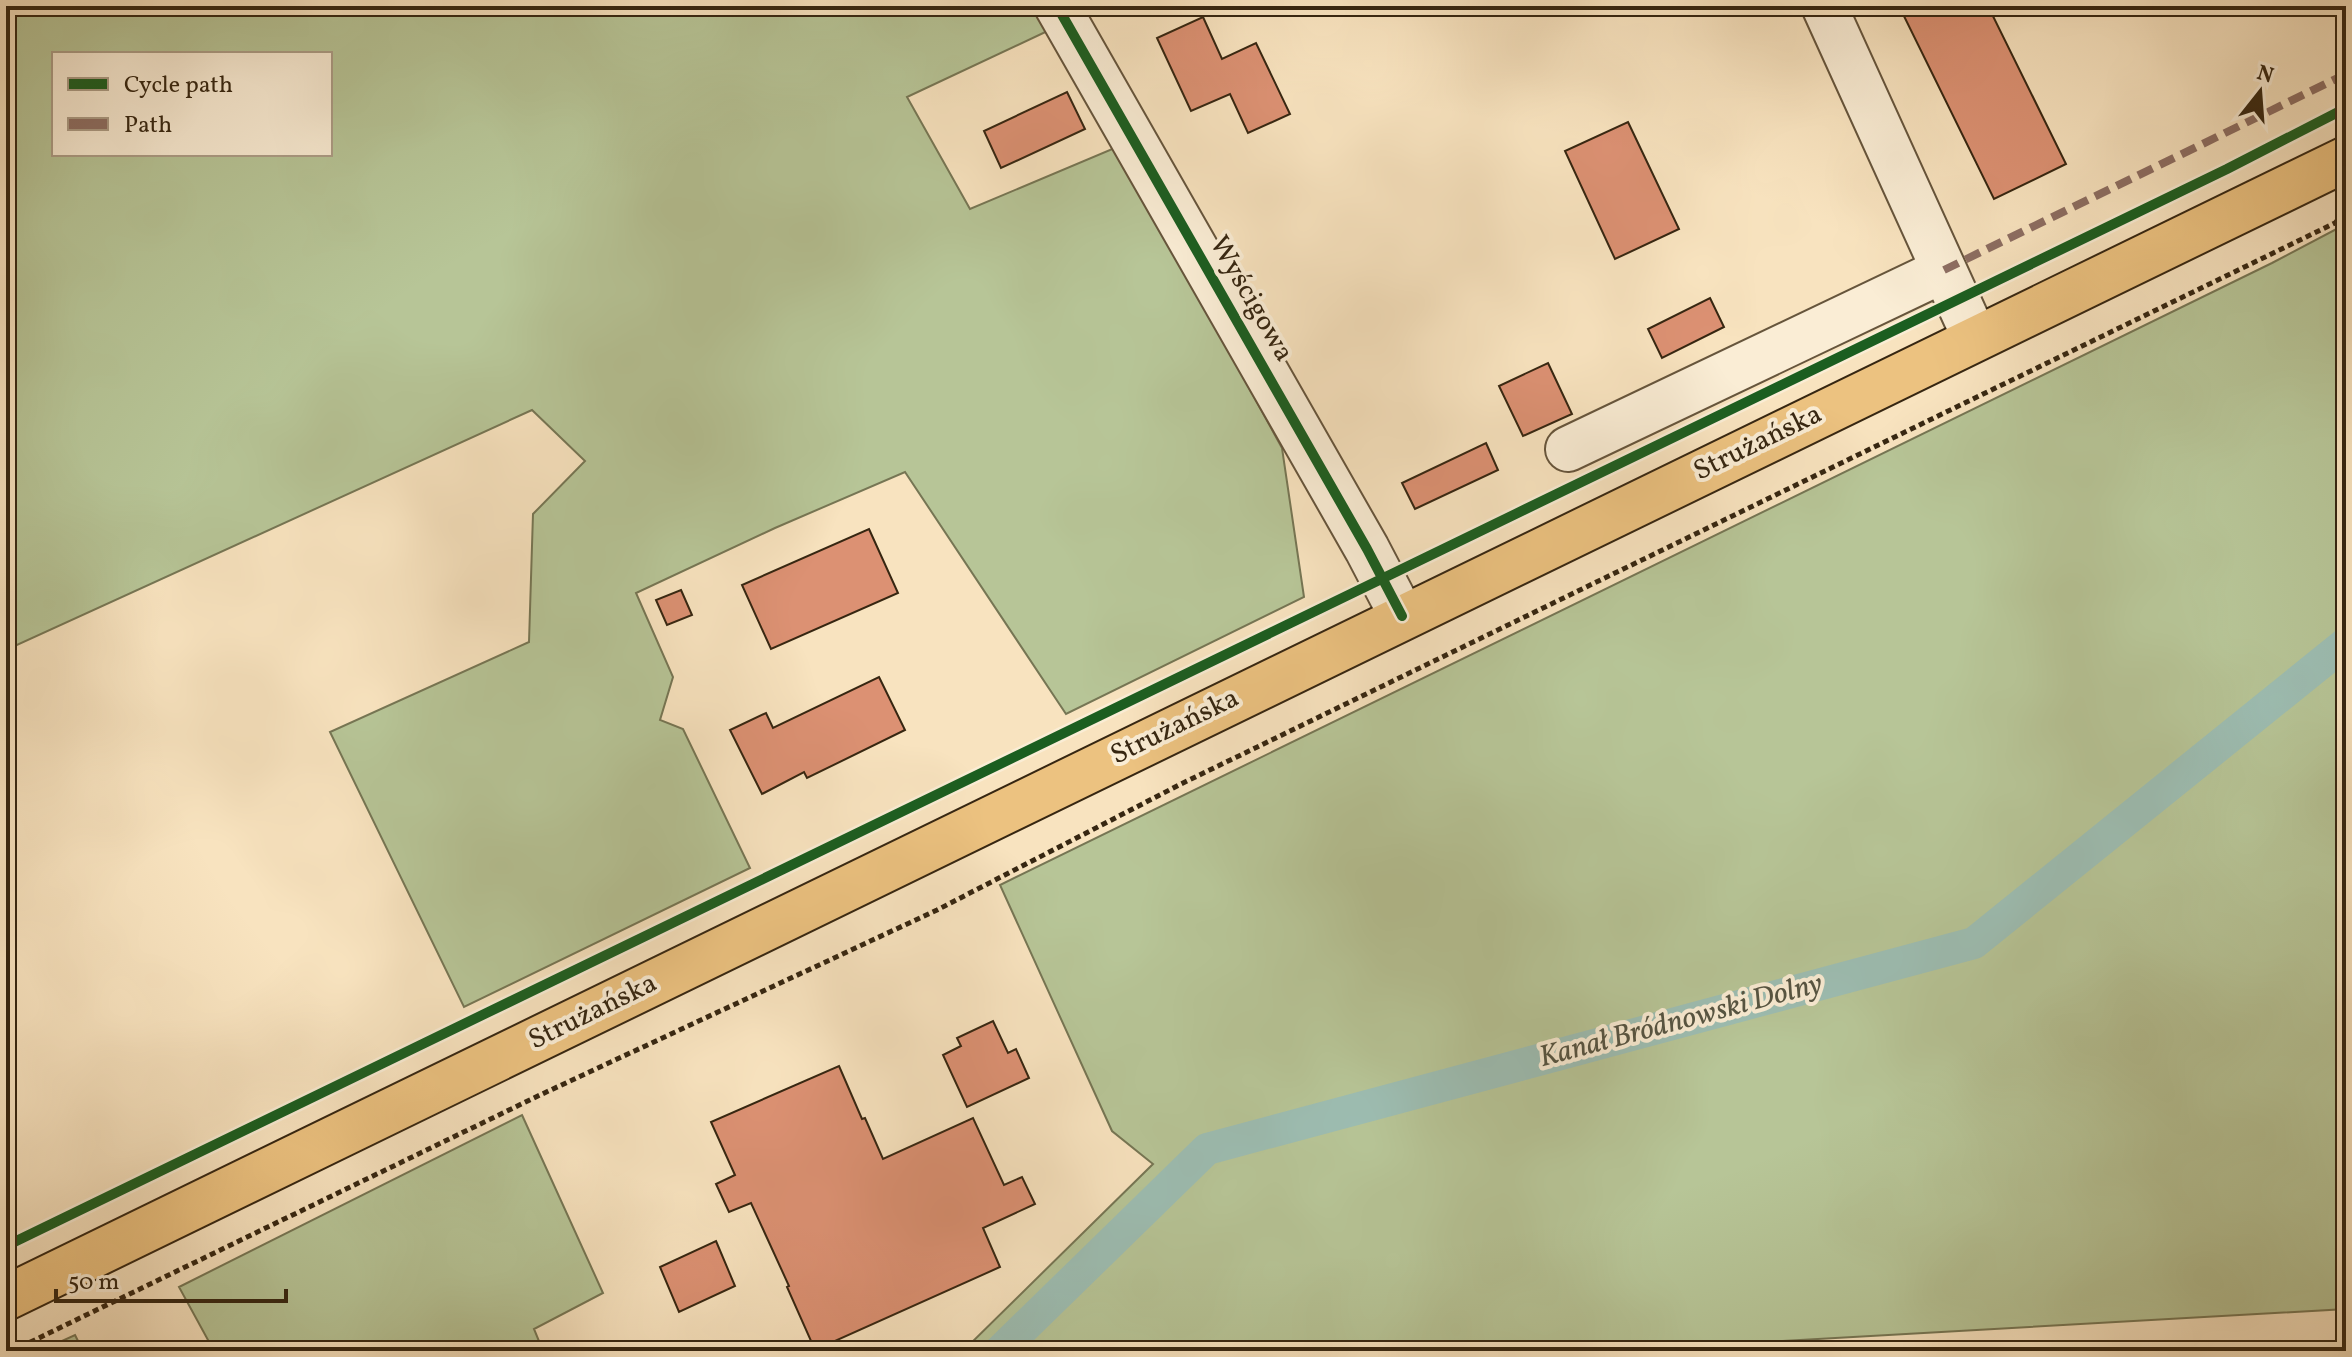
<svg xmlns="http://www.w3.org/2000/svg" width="2352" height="1357" font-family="Vollkorn,serif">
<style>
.green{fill:#b7c597;stroke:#767654;stroke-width:2;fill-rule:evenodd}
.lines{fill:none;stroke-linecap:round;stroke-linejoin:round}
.canal{stroke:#9dbeb3;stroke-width:32}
.building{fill:#dc9173;stroke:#362611;stroke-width:2}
.minor-casing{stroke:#66553c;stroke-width:48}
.major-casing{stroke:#362611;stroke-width:48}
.path{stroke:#362611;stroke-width:5;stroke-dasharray:6 4;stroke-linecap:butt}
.minor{stroke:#faedd5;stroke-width:44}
.major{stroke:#ecc280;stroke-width:44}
.quiet{stroke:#8d6e63;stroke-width:8;stroke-dasharray:16 8;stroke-linecap:butt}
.cycleway-casing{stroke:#faedd5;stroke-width:15}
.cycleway{stroke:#1b5e20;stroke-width:10}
.labels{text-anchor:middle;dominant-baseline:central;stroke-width:8;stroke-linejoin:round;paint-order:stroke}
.street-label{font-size:28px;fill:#362611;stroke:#faedd5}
.water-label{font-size:30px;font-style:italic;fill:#555442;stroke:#faedd5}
</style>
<rect width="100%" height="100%" fill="#f8e3bf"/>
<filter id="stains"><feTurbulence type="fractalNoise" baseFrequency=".0025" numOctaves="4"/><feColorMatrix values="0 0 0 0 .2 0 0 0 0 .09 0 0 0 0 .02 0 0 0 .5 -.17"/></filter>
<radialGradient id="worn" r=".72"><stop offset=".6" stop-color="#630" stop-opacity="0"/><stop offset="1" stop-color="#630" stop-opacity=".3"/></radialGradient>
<path class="green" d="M6,6H650L653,8L705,10L714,6H1043L1056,27L907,97L970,209L1117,147L1282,448L1304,597L1066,714L905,472L775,528L636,593L673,677L660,720L683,729L750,868L464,1007L330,732L529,642L533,514L585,461L532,410L6,650ZM54,54H330V154H54Z
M2346,224V1309L1605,1351H963L1153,1164L1112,1131L1000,885L2272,263Z
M522,1115L603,1293L534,1329L543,1351H214L179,1287Z
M75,1335L83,1351H40Z"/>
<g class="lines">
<path class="canal" d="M1000,1351L1207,1149L1974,943L2346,643"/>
</g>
<path class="building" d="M1899,6H1988L2066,164L1994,199Z
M1203,17L1222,59L1256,43L1290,114L1248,133L1230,94L1191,111L1157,38Z
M1067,92L1085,129L1001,168L984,131Z
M1628,122L1679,229L1615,259L1565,151Z
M1710,298L1724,327L1662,358L1648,329Z
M1548,363L1572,414L1523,436L1499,386Z
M1486,443L1498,470L1415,509L1402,483Z
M869,529L898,593L771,649L742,585Z
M681,590L692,615L667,625L656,600Z
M879,677L905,730L807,778L804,772L762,794L730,730L766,713L773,728Z
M993,1021L1008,1053L1016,1049L1029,1078L967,1107L943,1055L961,1046L957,1038Z
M839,1066L862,1119L865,1118L883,1159L973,1118L1004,1185L1022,1177L1035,1204L983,1228L1000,1267L815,1350L787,1287L789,1286L751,1203L729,1212L716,1184L735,1175L711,1122Z
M716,1241L735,1286L679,1312L660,1267Z"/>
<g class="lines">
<defs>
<path id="minor" d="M1057,6L1367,549L1402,616
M1824,6L1975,338
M1568,449L1944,270"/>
<path id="major" d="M6,1298L2346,159"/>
</defs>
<use href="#minor" class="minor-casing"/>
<use href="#major" class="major-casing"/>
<path class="path" d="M12,1351L540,1095L937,910L1181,784L2335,223L2346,210"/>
<use href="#minor" class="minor"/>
<use href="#major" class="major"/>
<path class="quiet" d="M1944,270L2346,74"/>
<defs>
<path id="cycleway" d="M1057,6L1367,549L1402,616
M6,1246L2227,169L2346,108"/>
</defs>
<use href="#cycleway" class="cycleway-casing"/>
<use href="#cycleway" class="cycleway"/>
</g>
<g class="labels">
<g class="street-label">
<text transform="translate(1251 299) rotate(60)">Wyścigowa</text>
<text transform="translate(1758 443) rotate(-26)">Strużańska</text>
<text transform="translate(1175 727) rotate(-26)">Strużańska</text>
<text transform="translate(593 1012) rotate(-26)">Strużańska</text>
</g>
<g class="water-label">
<text transform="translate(1681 1021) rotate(-15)">Kanał Bródnowski Dolny</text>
</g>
</g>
<rect width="2352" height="1357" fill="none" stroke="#f8e3bf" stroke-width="32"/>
<rect x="8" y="8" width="2336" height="1341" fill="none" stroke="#362611" stroke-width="4"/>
<rect x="16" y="16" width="2320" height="1325" fill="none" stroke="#362611" stroke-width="2"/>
<rect x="52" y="52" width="280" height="104" fill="#faedd5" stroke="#ac9d87" stroke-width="2"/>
<rect x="68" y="78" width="40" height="12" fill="#1b5e20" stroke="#ac9d87" stroke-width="2"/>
<text x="124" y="92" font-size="24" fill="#362611">Cycle path</text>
<rect x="68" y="118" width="40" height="12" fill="#8d6e63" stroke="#ac9d87" stroke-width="2"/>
<text x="124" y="132" font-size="24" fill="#362611">Path</text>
<g transform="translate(2260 92) rotate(17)" stroke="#faedd5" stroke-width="6" paint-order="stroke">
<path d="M0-6L14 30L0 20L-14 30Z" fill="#362611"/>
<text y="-12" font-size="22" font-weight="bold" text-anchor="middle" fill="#362611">N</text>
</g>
<path d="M56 1289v12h230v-12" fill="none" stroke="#362611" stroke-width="4"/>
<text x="68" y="1289" font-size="24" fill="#362611" stroke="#faedd5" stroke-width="6" paint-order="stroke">50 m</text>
<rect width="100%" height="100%" filter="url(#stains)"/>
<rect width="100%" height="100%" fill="url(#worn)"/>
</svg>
